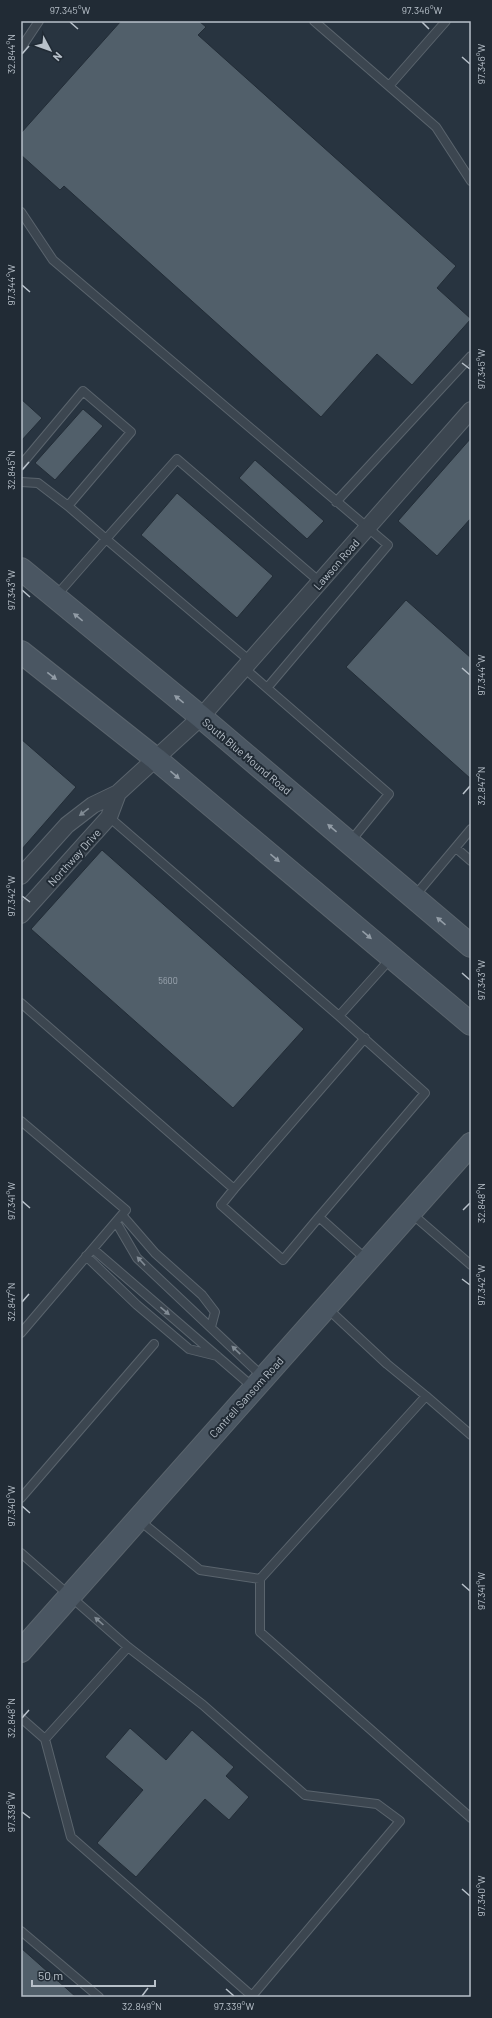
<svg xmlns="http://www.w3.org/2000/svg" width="492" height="2018" font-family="Barlow,sans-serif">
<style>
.building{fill:#515f6a;stroke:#232d37}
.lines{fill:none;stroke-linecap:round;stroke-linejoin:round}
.lane-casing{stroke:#5a646d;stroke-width:10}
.street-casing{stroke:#5a646d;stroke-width:18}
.secondary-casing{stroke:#5a646d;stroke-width:24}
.lane{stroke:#3c4650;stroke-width:8}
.street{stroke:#3c4650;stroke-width:16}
.secondary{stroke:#4a5662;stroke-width:22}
.oneway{fill:#929ca6}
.oneway2{fill:#808a93}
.ticks{fill:none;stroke:#b8c1ca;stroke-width:1.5}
.labels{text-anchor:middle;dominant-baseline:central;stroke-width:4;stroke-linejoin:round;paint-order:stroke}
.number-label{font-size:9px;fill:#9ea8b2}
.street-label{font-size:11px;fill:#b8c1ca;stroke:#212b35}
.neatline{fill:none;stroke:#b8c1ca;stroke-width:1.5}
.ticks-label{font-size:10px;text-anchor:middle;fill:#b8c1ca}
</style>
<rect width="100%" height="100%" fill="#283440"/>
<path class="building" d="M121,21H199L206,27L198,35L456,266L437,288L471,319L412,385L377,354L321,417L64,186L60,190L21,155V133Z
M21,399L42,418L21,441Z
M83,409L103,426L55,480L35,463Z
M471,438V518L437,556L398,521Z
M255,460L324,521L307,539L239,478Z
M177,493L273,576L237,618L141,535Z
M406,600L471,658V779L346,667Z
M21,739L76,787L21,850Z
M102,850L304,1029L233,1108L31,929Z
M130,1728L166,1760L192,1730L234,1767L226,1776L249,1797L229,1820L205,1799L136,1877L97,1843L143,1790L105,1757Z
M21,1948L76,1997H21Z"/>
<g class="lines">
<defs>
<path id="lane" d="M314,21L436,127L471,181
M21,48L39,21
M389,86L446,21
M21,212L53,260L388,545L267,688L389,794L350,842
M21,465L83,391L131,432L68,506L106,539L56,596
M21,482L38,483L68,506
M336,502L471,356
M250,661L106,539L177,459L320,582
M244,668L267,688
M109,817L339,1016L392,957
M456,848L471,861
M414,897L471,829
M21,1003L234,1189L221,1205L283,1260L319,1217
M339,1016L425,1093L319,1217L367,1260
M21,1121L126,1210L21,1333
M234,1189L365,1038
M411,1213L471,1265
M122,1215L155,1253L202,1295L215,1312L211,1327
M116,1222L137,1258L263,1377
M93,1249L254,1388
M86,1256L137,1305L189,1349L217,1356
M426,1396L471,1435
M21,1498L154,1344
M139,1520L200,1570L260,1579V1632L471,1818
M21,1553L128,1647L203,1705L305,1795L377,1804L400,1821L252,1996L71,1837L45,1739
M260,1579L426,1396L387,1364L327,1308
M21,1718L45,1739L128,1647
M21,1931L99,1997"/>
<path id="street" d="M21,876L67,825L93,805L118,793L201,717L471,410
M21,915L109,817L118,793"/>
<path id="secondary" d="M21,569L201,717L471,946
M21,652L156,759L471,1024
M21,1651L471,1144"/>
</defs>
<use href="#lane" class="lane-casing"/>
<use href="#street" class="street-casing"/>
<use href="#secondary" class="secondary-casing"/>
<use href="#lane" class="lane"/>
<use href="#street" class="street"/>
<use href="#secondary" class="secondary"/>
</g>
<defs><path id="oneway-solid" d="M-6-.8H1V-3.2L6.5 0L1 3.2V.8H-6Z"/></defs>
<g class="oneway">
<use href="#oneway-solid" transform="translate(78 617) rotate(-141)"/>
<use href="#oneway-solid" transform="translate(52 676) rotate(38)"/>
<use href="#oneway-solid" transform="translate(179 699) rotate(-141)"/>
<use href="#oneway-solid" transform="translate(175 775) rotate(40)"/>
<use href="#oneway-solid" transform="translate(332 828) rotate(-140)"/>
<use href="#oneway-solid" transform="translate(275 858) rotate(40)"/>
<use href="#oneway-solid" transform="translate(441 921) rotate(-139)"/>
<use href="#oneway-solid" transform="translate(367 935) rotate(40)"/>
</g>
<g class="oneway2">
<use href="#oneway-solid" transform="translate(84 812) rotate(143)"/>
<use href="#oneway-solid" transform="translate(141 1261) rotate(-133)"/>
<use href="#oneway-solid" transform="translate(165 1311) rotate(40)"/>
<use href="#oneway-solid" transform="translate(236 1350) rotate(-136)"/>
<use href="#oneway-solid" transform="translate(99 1621) rotate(-138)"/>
</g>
<path class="ticks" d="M70,22L78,29M422,22L429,29M22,54L29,46M462,57L470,64M22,285L30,292M462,363L470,369M22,470L29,462M22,590L30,597M462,668L470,675M463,794L470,786M22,896L30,902M462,973L470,980M22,1201L30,1208M463,1210L470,1203M462,1279L470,1285M22,1302L29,1294M22,1506L30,1513M462,1584L470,1591M22,1718L29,1710M22,1812L30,1818M462,1889L470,1896M226,1989L234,1996M142,1996L148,1988"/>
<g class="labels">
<g class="number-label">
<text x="168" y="980">5600</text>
</g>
<g class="street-label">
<text transform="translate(336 564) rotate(-49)">Lawson Road</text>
<text transform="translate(247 756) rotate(40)">South Blue Mound Road</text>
<text transform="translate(74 857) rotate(-48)">Northway Drive</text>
<text transform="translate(246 1397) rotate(-48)">Cantrell Sansom Road</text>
</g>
</g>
<rect width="492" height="2018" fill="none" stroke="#212b35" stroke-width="44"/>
<g transform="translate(50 50) rotate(131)" stroke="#212b35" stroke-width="3" paint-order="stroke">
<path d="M0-3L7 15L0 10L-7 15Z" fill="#b8c1ca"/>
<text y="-6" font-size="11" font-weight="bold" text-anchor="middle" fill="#b8c1ca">N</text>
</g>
<path d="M32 1980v6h123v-6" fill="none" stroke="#b8c1ca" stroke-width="2"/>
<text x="38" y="1980" font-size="12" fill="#b8c1ca" stroke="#212b35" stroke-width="3" paint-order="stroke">50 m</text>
<rect x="22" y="22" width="448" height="1974" class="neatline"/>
<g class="ticks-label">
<text x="70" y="14">97.345°W</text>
<text x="422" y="14">97.346°W</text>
<text transform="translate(11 54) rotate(-90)" y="4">32.844°N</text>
<text transform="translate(481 64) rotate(-90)" y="4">97.346°W</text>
<text transform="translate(11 285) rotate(-90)" y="4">97.344°W</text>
<text transform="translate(481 369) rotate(-90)" y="4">97.345°W</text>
<text transform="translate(11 470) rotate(-90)" y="4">32.845°N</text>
<text transform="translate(11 590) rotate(-90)" y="4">97.343°W</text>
<text transform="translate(481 675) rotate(-90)" y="4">97.344°W</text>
<text transform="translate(481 786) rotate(-90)" y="4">32.847°N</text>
<text transform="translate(11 896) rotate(-90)" y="4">97.342°W</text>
<text transform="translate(481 980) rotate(-90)" y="4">97.343°W</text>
<text transform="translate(11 1201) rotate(-90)" y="4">97.341°W</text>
<text transform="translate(481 1203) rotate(-90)" y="4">32.848°N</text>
<text transform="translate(481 1285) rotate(-90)" y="4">97.342°W</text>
<text transform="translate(11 1302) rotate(-90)" y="4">32.847°N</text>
<text transform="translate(11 1506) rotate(-90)" y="4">97.340°W</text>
<text transform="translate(481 1591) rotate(-90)" y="4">97.341°W</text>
<text transform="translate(11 1718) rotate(-90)" y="4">32.848°N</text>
<text transform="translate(11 1812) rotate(-90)" y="4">97.339°W</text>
<text transform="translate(481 1896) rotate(-90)" y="4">97.340°W</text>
<text x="142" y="2010">32.849°N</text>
<text x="234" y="2010">97.339°W</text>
</g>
</svg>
